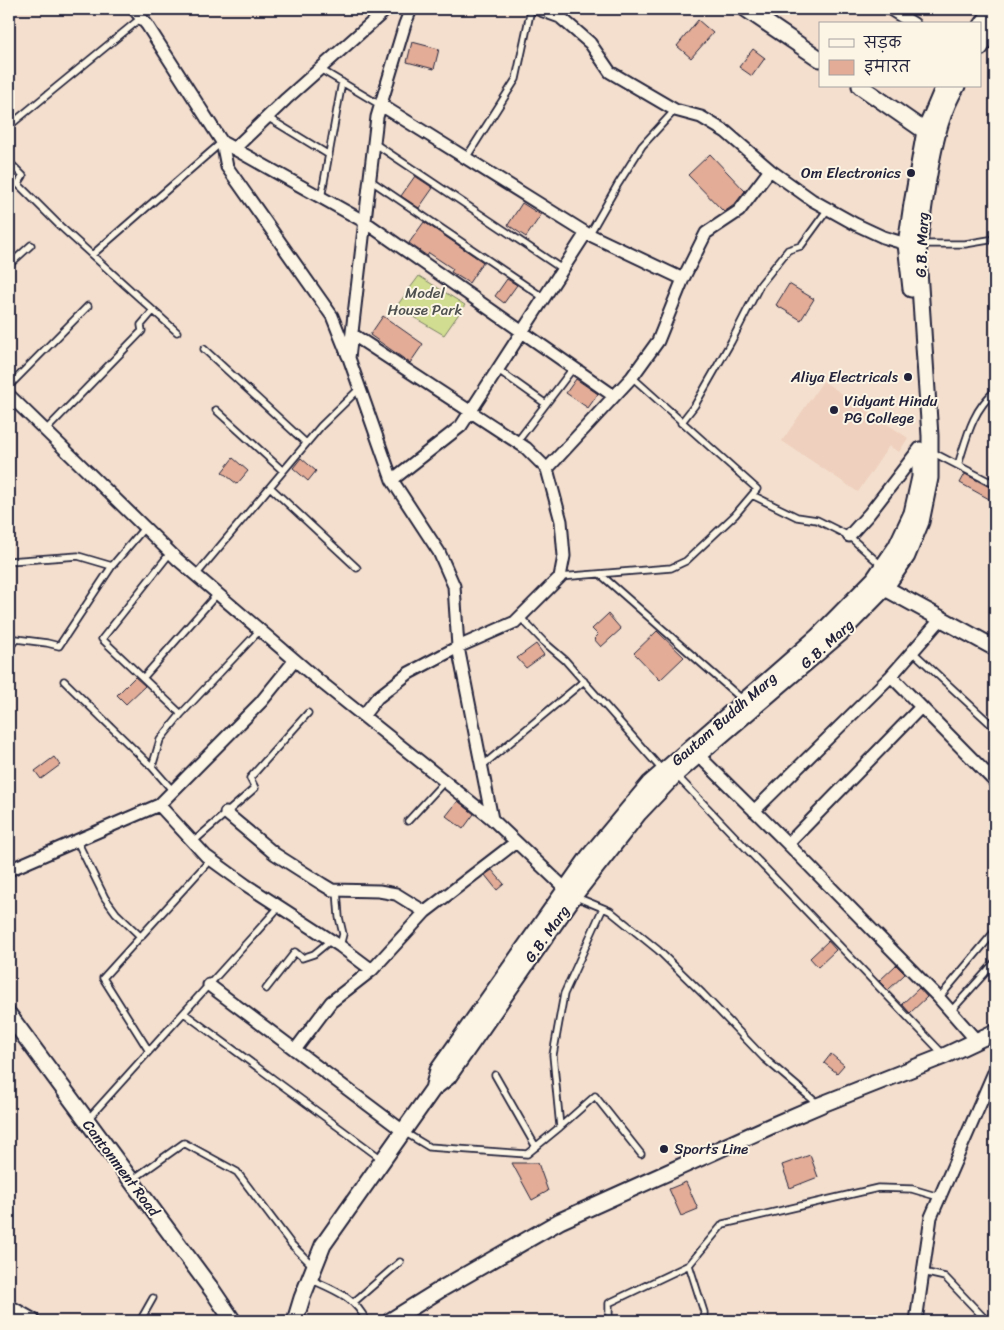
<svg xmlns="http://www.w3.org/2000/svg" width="1004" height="1330" font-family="Sriracha,'Playpen Sans Deva',sans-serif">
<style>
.built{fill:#efd0be}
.green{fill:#d1dd90;stroke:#7a8066}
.building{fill:#e2ac97;stroke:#22223b}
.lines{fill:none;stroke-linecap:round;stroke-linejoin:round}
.service-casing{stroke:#22223b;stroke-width:9}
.minor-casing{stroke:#22223b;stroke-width:15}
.tertiary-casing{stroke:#22223b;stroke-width:19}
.service{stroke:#fcf5e5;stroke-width:5.5}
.minor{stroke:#fcf5e5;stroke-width:11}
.tertiary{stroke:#fcf5e5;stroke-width:15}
.poi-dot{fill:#22223b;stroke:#fcf5e5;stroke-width:2}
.labels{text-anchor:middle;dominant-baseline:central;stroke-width:4;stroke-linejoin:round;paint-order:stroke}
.poi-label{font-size:15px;fill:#22223b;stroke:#fcf5e5;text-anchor:end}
.street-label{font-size:15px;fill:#22223b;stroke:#fcf5e5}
.park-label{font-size:15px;fill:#4e5150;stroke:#fcf5e5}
</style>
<rect width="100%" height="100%" fill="#f4dfce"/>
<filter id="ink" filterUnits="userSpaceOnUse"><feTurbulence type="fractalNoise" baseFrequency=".02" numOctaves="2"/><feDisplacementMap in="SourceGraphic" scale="10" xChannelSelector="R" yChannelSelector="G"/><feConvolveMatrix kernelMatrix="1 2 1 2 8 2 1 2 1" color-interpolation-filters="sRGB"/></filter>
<g filter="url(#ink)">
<path class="built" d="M823,381L908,438L899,452L889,446L858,492L782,441Z"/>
<path class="green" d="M419,276L465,305L444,335L396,307Z"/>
<path class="building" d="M698,20L713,33L691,58L677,46Z
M412,42L439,49L434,69L407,62Z
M753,49L765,58L752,76L739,67Z
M710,154L745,191L734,205L724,212L688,175Z
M415,176L433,188L419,208L401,196Z
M522,203L541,215L526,237L508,225Z
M424,222L483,262L469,283L451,272L453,269L429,253L427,256L409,243Z
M507,279L517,285L504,303L495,296Z
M789,284L814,299L801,320L776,305Z
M383,316L423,344L410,363L370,335Z
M576,379L598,394L588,408L566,393Z
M233,458L248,471L237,484L222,472Z
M301,458L316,471L308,481L293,468Z
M965,474L995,490L991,500L960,483Z
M608,614L621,629L601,647L594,639L598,635L592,629Z
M657,631L684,657L660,680L634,653Z
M536,644L544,655L526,668L517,658Z
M135,677L145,686L126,704L117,695Z
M54,757L60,765L41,779L35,771Z
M458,801L474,814L463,829L446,816Z
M492,870L504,884L497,890L485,875Z
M828,941L836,950L818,967L810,958Z
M896,965L905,974L888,990L879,981Z
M919,988L927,997L910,1013L902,1004Z
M831,1054L844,1065L837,1073L824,1063Z
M810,1155L818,1177L790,1188L782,1165Z
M512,1163H538L548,1191L532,1200Z
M686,1182L698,1209L681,1216L669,1189Z"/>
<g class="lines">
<defs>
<path id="service" d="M320,69L380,105
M267,117L329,155
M9,126L141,18
M374,143L562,269
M466,158L516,79L531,9
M9,162L23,176L18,184L60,226L177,332
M370,180L544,298
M321,198L342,82
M589,235L618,184L642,146L675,110
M920,244H965L995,239
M92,255L222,142
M9,265L31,245
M204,349L306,443
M497,369L546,404
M9,386L88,306
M216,410L283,471
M681,423L695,405L731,342L760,285L788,250L801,246L828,209
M45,431L142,331L141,325L153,311
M517,442L574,367
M932,452L990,482L995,477
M958,465C967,437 972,411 995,391
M270,487L357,568
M752,495L797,517L817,520L849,536L882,566
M171,552L102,639L181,714
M9,561L78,556L112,566
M600,574L743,700
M196,575L321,426L360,388
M560,577L671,568L686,561L735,515L757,489L632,377
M520,617L544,642L565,660L663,771
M990,645L995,631
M9,648L16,639L47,643L59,646L112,566L145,527
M912,651L995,728
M143,678L218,593
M64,681L152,767L173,791
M482,766L584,681
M152,767L160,740L181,714L260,630
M677,776L944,1055
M408,821L445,781
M77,841L105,898L116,913L141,937
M193,842L255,788L250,778L308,713
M337,890L339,917L343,934L340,946
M576,897L610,911L658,950L702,993L764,1058L818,1104
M266,989L295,952L302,958L314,954L331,940
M939,998L995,931
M951,1011L995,962
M184,1013L383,1160
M149,1051L103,978L210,860
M495,1075L536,1147
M88,1119L279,907
M560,1127L553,1055L564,994L603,908
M404,1132L429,1147L527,1154L560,1127L595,1096L641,1154
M132,1180L184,1143L237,1172L292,1245L313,1266
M689,1265L704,1312V1321
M923,1272L945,1277L987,1321
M310,1279C332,1289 356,1297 366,1321
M354,1302L400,1262
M140,1321L153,1298
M609,1321V1303L689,1265L723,1224L878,1188L912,1189L939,1197"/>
<path id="minor" d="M134,9L147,25L222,142L227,167L332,316L348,356
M411,9L405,24L377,117L349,358L392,480L439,552L454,586L458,647L492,819L571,894
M538,9L560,17L590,43L610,72L675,110L701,117L726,132L770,170L812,200L855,224L883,237L906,244H913
M890,9L914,24
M381,105L586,233L683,279
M222,142L365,222L614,396
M234,149L286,99L387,9
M352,334L526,448L547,469L561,521L564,556L560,577L515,622L458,647L409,673L377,698L363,716
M9,395L177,559L317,679L492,819
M547,469L632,377L658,341L683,279L706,233L739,211L770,170
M392,480L461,426L586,233
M849,536L869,514L920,448
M891,676L995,782
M693,750L788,844L939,998L976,1040
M159,805L206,856L246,885L340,946L372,970
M754,811L891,676L941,619
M226,813L275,854L322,884L332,890L379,891L396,894L425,912
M788,844L921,707
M9,870L159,805L261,702L295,660
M209,985L403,1131
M295,1050L331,1002L372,970L425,912L516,842
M916,1321L931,1217L995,1070"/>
<path id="tertiary" d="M746,9L820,59
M980,28L993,9
M980,48L995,26
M860,86L932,136
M911,289L906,244L912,204L925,131L944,86
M877,581L885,588L995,648
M9,1015L212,1290L233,1321
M433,1089L438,1070L589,856L649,784L817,637L874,579L896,547L912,513L920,477V460
M9,1308L32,1321
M295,1321L302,1298L323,1245L433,1089L448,1077L574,896L639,813L675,775L841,633L885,588L907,556L921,522L930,478V436L918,256C921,225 925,194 931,163C936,137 942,110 957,86
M390,1321L443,1288L560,1221L771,1126L820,1105L944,1056L995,1032"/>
</defs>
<use href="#service" class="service-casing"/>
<use href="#minor" class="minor-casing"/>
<use href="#tertiary" class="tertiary-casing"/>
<use href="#service" class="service"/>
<use href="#minor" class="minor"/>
<use href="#tertiary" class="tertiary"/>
</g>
</g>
<g class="poi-dot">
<circle cx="911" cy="173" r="5"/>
<circle cx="908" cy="377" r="5"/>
<circle cx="834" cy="410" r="5"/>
<circle cx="664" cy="1149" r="5"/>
</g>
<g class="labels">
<g class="poi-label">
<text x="901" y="173">Om Electronics</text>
<text x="898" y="377">Aliya Electricals</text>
<text x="844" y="401" text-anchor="start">Vidyant Hindu<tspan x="844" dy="17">PG College</tspan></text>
<text x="674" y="1149" text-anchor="start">Sports Line</text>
</g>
<g class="street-label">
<text transform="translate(922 245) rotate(-88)">G.B. Marg</text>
<text transform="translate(827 644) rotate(-42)">G.B. Marg</text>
<text transform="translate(724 719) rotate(-41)">Gautam Buddh Marg</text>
<text transform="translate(547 934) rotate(-55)">G.B. Marg</text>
<text transform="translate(121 1168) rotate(53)">Cantonment Road</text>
</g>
<g class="park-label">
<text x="425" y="293">Model<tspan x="425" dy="17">House Park</tspan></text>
</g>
</g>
<rect width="1004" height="1330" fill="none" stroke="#fcf5e5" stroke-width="30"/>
<rect x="15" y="15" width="974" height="1300" fill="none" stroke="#22223b" stroke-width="2" filter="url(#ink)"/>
<rect x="819" y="22" width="162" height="65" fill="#fcf5e5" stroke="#a5a1a1"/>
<rect x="829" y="39" width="25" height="8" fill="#fcf5e5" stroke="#a5a1a1"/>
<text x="864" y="48" font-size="15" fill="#22223b">सड़क</text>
<rect x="829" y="60" width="25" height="15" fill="#e2ac97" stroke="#a5a1a1"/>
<text x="864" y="72" font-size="15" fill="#22223b">इमारत</text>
</svg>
